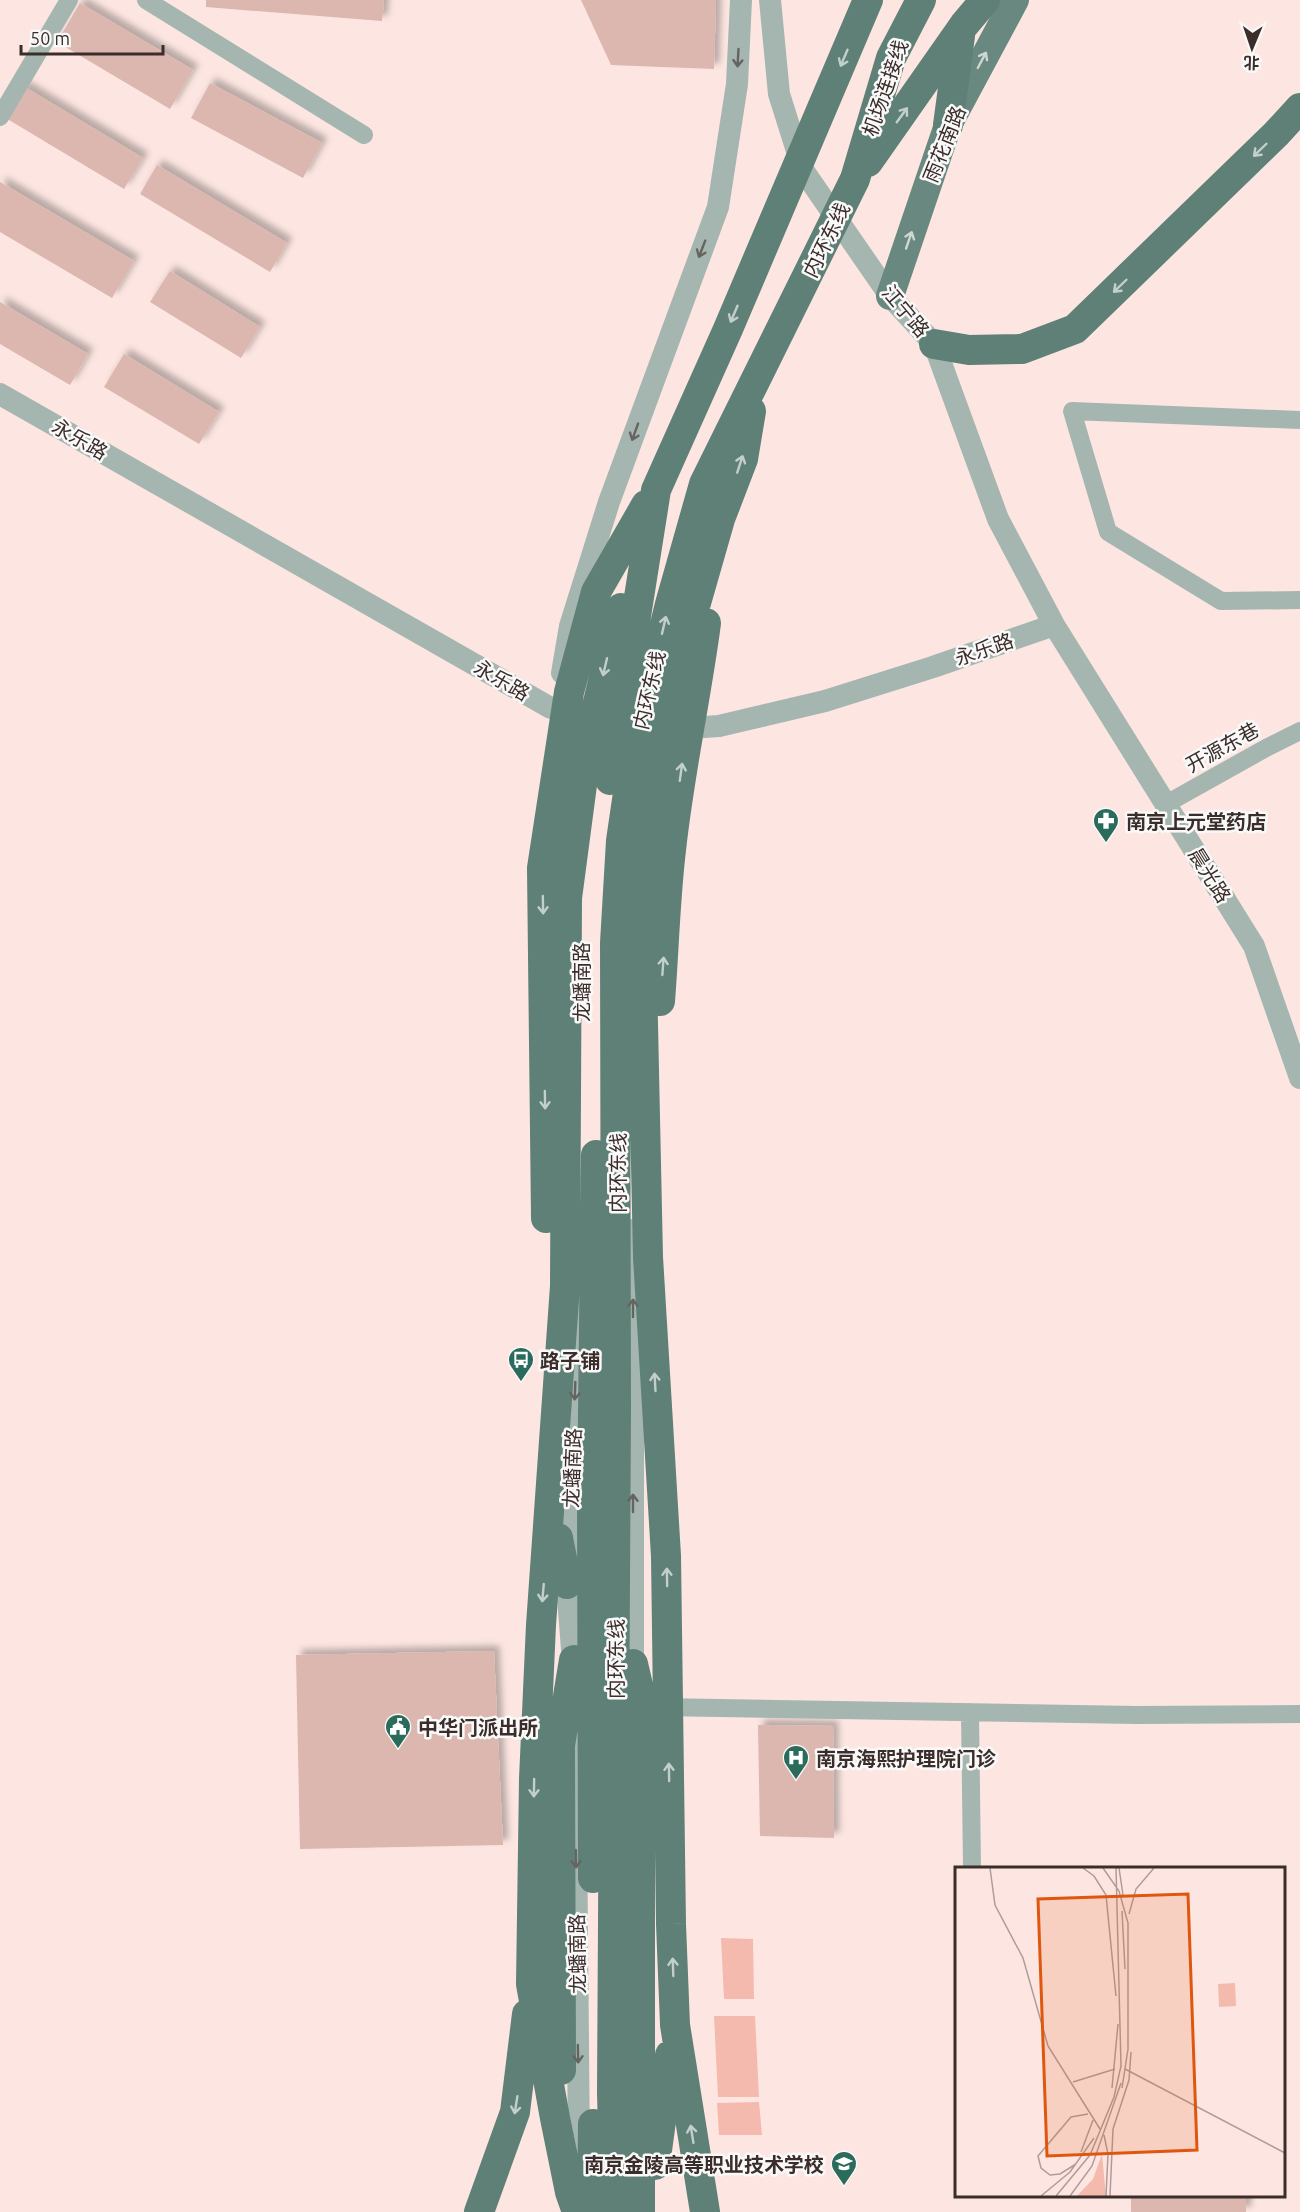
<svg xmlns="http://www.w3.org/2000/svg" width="1300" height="2212" font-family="Ubuntu,'Noto Sans SC',sans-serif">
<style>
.green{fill:#f4baad}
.building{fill:#dcb7af;filter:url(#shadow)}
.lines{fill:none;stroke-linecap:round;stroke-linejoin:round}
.minor{stroke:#a5b6b0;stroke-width:18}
.tertiary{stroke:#a5b6b0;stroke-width:22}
.primary{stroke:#69887f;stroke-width:28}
.trunk{stroke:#5e8076;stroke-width:30}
.oneway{stroke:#656460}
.oneway2{stroke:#c3cfcb}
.oneway3{stroke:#ced7d4}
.labels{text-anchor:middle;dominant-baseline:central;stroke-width:5;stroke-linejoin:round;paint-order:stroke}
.street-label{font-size:20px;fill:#3b2d2a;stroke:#f9f9f9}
.poi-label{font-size:20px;font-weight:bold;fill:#3b2d2a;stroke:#f9f9f9;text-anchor:start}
.inset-road{fill:none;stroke:#af9c98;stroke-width:1.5}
.view{fill:#df570e;fill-opacity:0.15;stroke:#df570e;stroke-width:3}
.inset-edge{fill:none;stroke:#3b2d2a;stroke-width:3}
</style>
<defs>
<filter id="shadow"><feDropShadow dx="5.5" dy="-5.5" stdDeviation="3" flood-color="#0004"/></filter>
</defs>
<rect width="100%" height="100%" fill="#fde6e1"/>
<path class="green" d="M721,1938L753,1939L754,1999H724Z
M714,2016H755L759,2097H718Z
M759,2102L762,2135H719L717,2103Z"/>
<path class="building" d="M206,0H384L382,21L206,7Z
M581,0H716L714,69L611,65Z
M80,3L193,70L170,109L57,42Z
M210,83L322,143L303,178L191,118Z
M23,86L143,158L124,189L4,117Z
M157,165L287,243L270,272L140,194Z
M0,182L134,261L112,298L0,232Z
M170,271L260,327L241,358L150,302Z
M0,302L88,354L70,385L0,344Z
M124,354L219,412L199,444L104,387Z
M494,1651L503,1845L300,1849L296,1655Z
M758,1725L833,1726L834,1838L760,1836Z
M1131,2196H1246V2212H1131Z"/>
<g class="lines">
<path class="minor" d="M146,0L364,135
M0,117L69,0
M1300,420L1072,411L1108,532L1221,601L1300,600
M1166,804L1266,748L1300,731
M659,1707L1136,1715L1300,1714
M970,1712L972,1868"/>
<path class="tertiary" d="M770,0L779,94L803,170L890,296L934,344L998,519L1054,625L1254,946L1300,1078
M0,394L549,707L581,718
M562,673L570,626L609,502L718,207L737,84L741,0
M675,729L719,726L825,701L933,667L1054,625
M574,1676L567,1584L579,1277
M633,1680V1230
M575,1715L579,2153"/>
<path class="primary" d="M890,296L948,125L1015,0"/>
<path class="trunk" d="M948,125L960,36
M868,162L964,25L985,0
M934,344L969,350L1022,349L1075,329L1276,134L1300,108
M610,780L656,490L728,329L868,0
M660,1001C664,951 665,900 671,850C679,774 696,699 706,623
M546,1218L542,868L569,692L596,592L646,505
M558,1538L567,1584
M633,1664L643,1707L640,1779V2212
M593,1878L592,1500L596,1155
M561,2070L560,1745L574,1660
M655,2165L670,2055
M479,2212L515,2112L527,2014
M577,2212L570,2192L555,2118L531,1984L534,1779L541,1625L565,1286L567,898L587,747L621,608
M592,2212L593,2124
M615,2212L612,2092L616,1409L615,943L621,841L634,752L670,604L704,484L855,179L891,58L921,0
M705,2212L675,2025L671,1924L666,1556L648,1257L642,978L644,884L660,762L673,683L720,519L743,459L751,411"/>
</g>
<defs><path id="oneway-shaft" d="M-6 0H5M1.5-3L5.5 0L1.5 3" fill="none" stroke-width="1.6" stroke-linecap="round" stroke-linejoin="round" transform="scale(1.5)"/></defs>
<g class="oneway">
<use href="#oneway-shaft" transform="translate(738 58) rotate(93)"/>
<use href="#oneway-shaft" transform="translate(702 249) rotate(111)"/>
<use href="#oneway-shaft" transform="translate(635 432) rotate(110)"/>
<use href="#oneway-shaft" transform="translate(633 1308) rotate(-90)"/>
<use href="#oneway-shaft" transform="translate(575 1391) rotate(92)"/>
<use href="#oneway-shaft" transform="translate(633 1503) rotate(-90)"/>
<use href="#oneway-shaft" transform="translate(576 1859) rotate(89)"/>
<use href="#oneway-shaft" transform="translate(578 2054) rotate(89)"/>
</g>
<g class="oneway2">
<use href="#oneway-shaft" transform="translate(844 58) rotate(113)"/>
<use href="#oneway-shaft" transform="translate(902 115) rotate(-54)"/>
<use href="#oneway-shaft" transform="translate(1260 150) rotate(136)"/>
<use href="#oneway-shaft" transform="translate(1120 286) rotate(136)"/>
<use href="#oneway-shaft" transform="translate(734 314) rotate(113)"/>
<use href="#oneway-shaft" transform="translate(740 464) rotate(-72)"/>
<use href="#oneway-shaft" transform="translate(664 625) rotate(-77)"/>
<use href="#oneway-shaft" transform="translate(605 667) rotate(103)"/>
<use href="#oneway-shaft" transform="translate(681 772) rotate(-82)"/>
<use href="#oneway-shaft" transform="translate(543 905) rotate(89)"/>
<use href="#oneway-shaft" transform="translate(663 966) rotate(-86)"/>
<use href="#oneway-shaft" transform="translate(545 1100) rotate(89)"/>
<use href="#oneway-shaft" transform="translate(655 1382) rotate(-93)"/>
<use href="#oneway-shaft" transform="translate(667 1577) rotate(-91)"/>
<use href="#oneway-shaft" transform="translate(543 1593) rotate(95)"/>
<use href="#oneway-shaft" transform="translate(669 1772) rotate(-91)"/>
<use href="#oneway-shaft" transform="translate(534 1788) rotate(91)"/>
<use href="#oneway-shaft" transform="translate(673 1967) rotate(-92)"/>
<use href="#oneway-shaft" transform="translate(516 2105) rotate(99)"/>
<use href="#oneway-shaft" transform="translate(692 2134) rotate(-99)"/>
</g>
<g class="oneway3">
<use href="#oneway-shaft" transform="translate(982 60) rotate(-62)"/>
<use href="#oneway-shaft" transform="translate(909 240) rotate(-71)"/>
</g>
<defs>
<symbol id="pharmacy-pin" viewBox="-11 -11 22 30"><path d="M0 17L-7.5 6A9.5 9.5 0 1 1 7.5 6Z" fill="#2a6b5b" stroke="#f9f9f9"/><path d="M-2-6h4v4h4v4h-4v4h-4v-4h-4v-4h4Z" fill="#fff"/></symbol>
<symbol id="bus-pin" viewBox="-11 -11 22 30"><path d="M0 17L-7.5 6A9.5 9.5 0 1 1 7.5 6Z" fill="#2a6b5b" stroke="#f9f9f9"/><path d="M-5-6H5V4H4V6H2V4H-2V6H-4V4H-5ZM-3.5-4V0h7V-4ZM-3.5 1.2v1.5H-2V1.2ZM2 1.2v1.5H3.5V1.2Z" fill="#fff"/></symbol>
<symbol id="civic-pin" viewBox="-11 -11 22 30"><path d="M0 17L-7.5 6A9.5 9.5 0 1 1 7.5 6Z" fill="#2a6b5b" stroke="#f9f9f9"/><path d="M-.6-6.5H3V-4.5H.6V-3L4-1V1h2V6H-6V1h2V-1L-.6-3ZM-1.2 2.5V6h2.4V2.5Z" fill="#fff"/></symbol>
<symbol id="hospital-pin" viewBox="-11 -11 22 30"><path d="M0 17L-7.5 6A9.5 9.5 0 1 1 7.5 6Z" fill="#2a6b5b" stroke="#f9f9f9"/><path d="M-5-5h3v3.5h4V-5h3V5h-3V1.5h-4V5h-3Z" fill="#fff"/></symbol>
<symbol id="university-pin" viewBox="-11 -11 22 30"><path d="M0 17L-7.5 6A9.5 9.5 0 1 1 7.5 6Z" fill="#2a6b5b" stroke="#f9f9f9"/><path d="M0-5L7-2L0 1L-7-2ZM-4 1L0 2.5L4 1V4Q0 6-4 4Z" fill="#fff"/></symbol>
</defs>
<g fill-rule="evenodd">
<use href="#pharmacy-pin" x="1091" y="806" width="30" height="40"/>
<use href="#bus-pin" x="506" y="1345" width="30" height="40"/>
<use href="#civic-pin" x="383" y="1712" width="30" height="40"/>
<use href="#hospital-pin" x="781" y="1743" width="30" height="40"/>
<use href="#university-pin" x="829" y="2149" width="30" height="40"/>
</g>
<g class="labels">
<g class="street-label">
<text transform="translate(885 88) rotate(-71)">机场连接线</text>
<text transform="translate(944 144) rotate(-68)">雨花南路</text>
<text transform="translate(826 240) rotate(-64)">内环东线</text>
<text transform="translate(906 311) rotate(50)">江宁路</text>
<text transform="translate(80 439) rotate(30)">永乐路</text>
<text transform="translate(984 649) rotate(-19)">永乐路</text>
<text transform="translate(502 680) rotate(30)">永乐路</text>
<text transform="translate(649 690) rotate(-77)">内环东线</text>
<text transform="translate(1222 747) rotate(-29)">开源东巷</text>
<text transform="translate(1210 875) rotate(58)">晨光路</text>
<text transform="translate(581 982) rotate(-90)">龙蟠南路</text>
<text transform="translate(617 1173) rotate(-90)">内环东线</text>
<text transform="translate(572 1468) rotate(-88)">龙蟠南路</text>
<text transform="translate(615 1659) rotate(-90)">内环东线</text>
<text transform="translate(577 1954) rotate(-91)">龙蟠南路</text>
</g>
<g class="poi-label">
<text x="1126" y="821">南京上元堂药店</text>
<text x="540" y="1360">路子铺</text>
<text x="418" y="1727">中华门派出所</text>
<text x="816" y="1758">南京海熙护理院门诊</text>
<text x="824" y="2164" text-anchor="end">南京金陵高等职业技术学校</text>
</g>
</g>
<g transform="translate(955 1867)">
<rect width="330" height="330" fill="#fde6e1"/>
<path d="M280,116L281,139L264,140L263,117ZM147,287L151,329H122L138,312Z" fill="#f4baad"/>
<path class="inset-road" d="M35,1L40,38L68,91L93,179L145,262M128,1L139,9L151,28L161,129M148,1L164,24L173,56V182L167,221M164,1L168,28M167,44L170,102M174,47L181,22L199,1M170,202L330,286M118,215L160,202M157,221L163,157M149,268L153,287L151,329M126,285L138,253M121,297L105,307L95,308L86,301L83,289L116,250L133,247M86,329L115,305L139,271M101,329L135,288L159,230L166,199L161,1M115,329L137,299L166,216M155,329L158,262L174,213L176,185"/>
<path class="view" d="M233,27L242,283L92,289L83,32Z"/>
<rect width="330" height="330" class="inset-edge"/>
</g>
<g transform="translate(1252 48) rotate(182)" stroke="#f9f9f9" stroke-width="4.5" paint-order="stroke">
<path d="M0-4.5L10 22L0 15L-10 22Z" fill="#3b2d2a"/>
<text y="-9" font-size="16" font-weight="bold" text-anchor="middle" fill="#3b2d2a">北</text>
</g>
<path d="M21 45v9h142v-9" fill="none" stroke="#3b2d2a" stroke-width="3"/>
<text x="30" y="45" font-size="18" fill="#3b2d2a" stroke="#f9f9f9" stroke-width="4.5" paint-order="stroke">50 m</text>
</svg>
